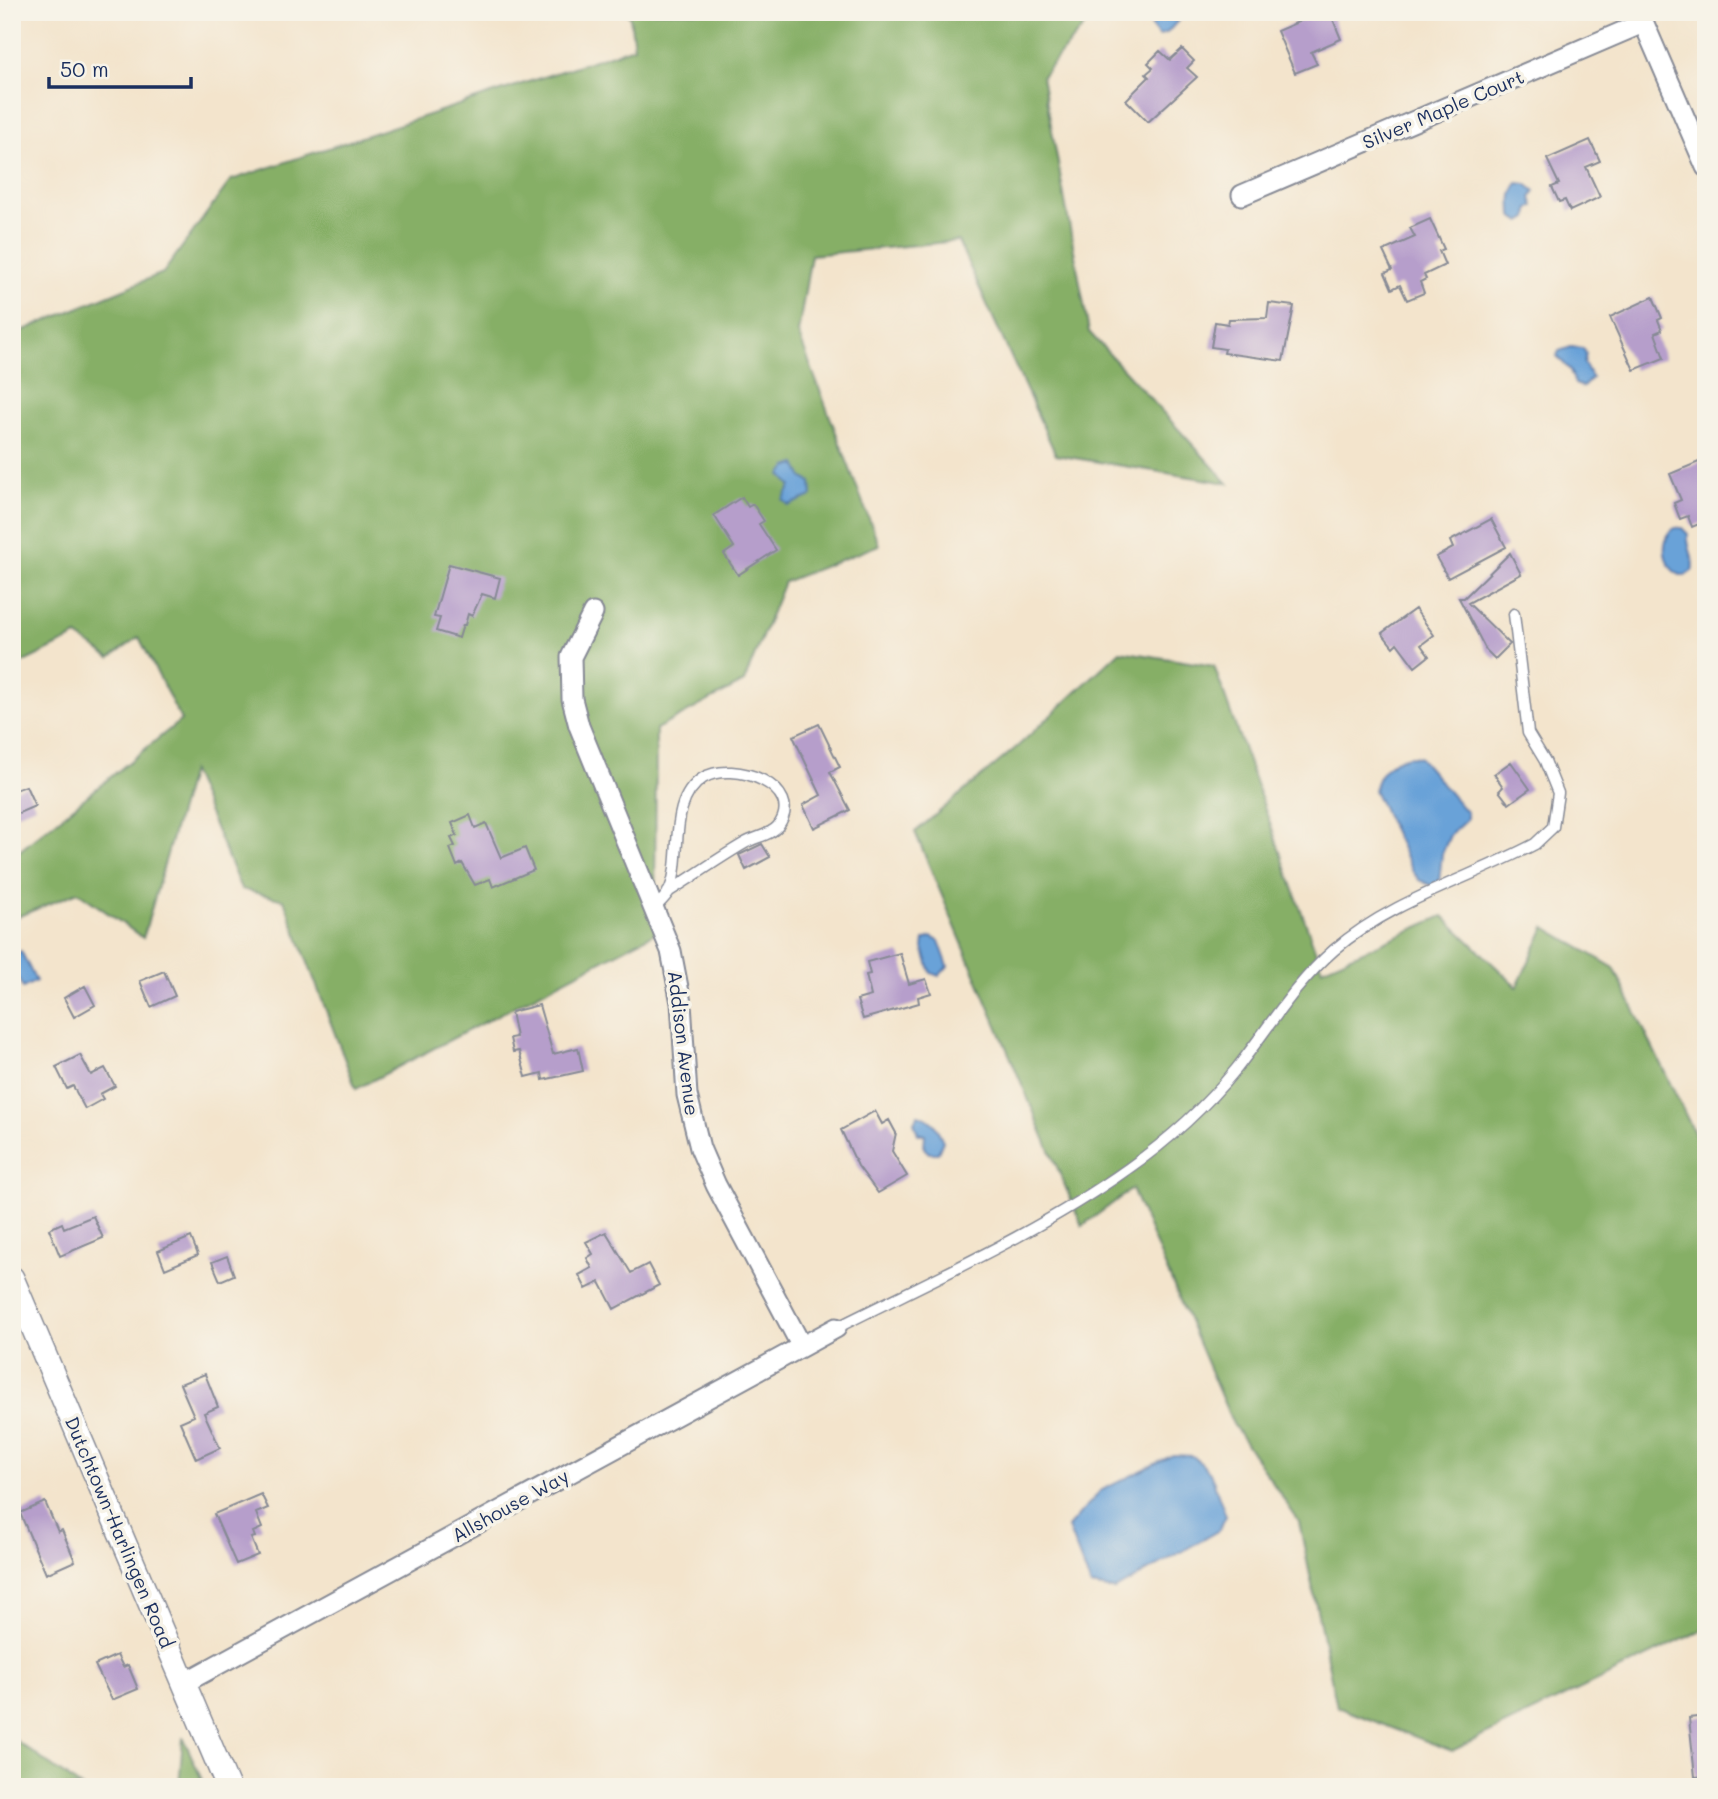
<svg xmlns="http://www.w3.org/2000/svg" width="1718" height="1799" font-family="Mali,sans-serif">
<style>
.forest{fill:#86af66;stroke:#506f62;stroke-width:2}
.water{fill:#69a2d8;stroke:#42689b;stroke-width:2}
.building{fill:#b69ecb}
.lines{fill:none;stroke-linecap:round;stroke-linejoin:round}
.service-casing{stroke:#878a95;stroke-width:13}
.minor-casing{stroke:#878a95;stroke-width:23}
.tertiary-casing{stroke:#878a95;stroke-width:26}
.service{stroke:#fff;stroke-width:10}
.minor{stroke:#fff;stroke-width:19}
.tertiary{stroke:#fff;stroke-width:23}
.labels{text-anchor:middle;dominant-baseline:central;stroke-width:7;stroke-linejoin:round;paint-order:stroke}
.street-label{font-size:19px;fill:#1b2f5e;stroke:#f7f3e8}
</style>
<rect width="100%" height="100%" fill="#f7f3e8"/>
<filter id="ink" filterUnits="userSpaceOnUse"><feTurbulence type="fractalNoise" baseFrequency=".0143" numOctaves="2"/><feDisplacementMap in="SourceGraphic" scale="14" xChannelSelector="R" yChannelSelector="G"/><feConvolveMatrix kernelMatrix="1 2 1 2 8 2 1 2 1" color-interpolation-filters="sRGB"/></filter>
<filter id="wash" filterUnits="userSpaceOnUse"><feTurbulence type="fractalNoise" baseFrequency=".00686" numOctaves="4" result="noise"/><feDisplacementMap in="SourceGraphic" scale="28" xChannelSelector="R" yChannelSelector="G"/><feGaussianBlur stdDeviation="1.57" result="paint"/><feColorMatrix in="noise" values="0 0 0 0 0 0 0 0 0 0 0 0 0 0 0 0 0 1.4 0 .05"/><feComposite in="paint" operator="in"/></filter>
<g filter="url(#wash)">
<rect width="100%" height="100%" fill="#f3e4cc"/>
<path class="forest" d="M625,12H1096L1042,76L1089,332L1228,483L1056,455L958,241L811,255L798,333L879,545L784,582L744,682L656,729L655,933L356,1089L284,900L241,889L191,771L143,938L78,892L12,919V857L181,720L139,637L110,658L77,636L12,668V335L163,273L231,180L634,47L630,17Z
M1120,651L1214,666L1322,969L1443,916L1517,987L1545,927L1614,968L1706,1157V1628L1452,1751L1337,1707L1299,1522L1233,1424L1132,1189L1082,1226L915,832L1018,746Z
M183,1737L205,1787H179Z
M12,1738L81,1787H12Z"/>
<path class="water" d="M1161,12H1186L1167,33L1159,36L1151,26Z
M1518,183L1526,184L1535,191L1531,198L1534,206L1529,209L1528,218L1521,222L1512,216C1512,201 1509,195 1518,183Z
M1571,347L1583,348L1586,354L1584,363L1592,378L1583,387L1575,384L1570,370L1557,356L1559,351Z
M796,464L803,478L811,482L812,496L789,505L783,500L791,486L781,475L787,467Z
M1675,528H1682L1688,534C1686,546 1696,559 1692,571L1685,576C1664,574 1657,539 1675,528Z
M1409,756L1419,757L1467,813V819L1450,835L1442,854L1439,882L1432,886L1419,880L1413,872L1374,790C1379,771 1389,761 1409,756Z
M931,937L939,941L948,966L939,976L931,973L923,948L924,940Z
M21,951L36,981L23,988L12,967V955Z
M918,1115C934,1120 936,1126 943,1141L938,1153H929L924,1148L925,1134H918L914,1122Z
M1173,1455L1193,1456L1210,1472L1226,1516L1219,1530L1115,1590L1091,1586L1068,1528L1100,1491Z"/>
<g id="blocks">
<path class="building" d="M1300,12H1330L1341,39L1311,52L1317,64L1295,73L1277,31L1303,20Z
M1182,49L1194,61L1187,68L1197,77L1148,122L1126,100L1149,77L1146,74L1153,68L1148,63L1160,51L1170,60Z
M1590,140L1600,161L1586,167L1600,197L1570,211L1565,200L1559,202L1552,187L1559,184L1547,159Z
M1430,219L1444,249L1439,251L1445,265L1424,275L1426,279L1420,282L1424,293L1407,300L1400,285L1392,289L1385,273L1392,270L1383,251L1415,237L1410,228Z
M1653,297L1662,318L1658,320L1662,330L1655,333L1664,358L1634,370L1610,317Z
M1269,303L1294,306L1283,361L1224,353L1225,349L1211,347L1215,322L1228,324L1229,319L1267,318Z
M1706,459V521L1692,527L1688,516L1680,519L1674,503L1681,500L1670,474Z
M742,497L748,507L753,504L764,521L759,524L776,550L738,575L724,554L734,547L714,515Z
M1491,519L1506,547L1448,578L1436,557L1453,548L1450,541Z
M1510,553L1521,574L1468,603L1510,644L1495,659L1486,650L1459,598H1464Z
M449,564L500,578L495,598L482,594L472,616L468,614L465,625H463L459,638L436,631L440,618L434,617Z
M1415,609L1434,635L1421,645L1429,656L1415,667L1397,643L1393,647L1382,633Z
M819,724L840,767L830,772L850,810L814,828L803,805L821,795L793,736Z
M1511,762L1530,789L1509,804L1499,791L1503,787L1494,774Z
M26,786L35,806L12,816V791Z
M470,815L475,828L486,823L501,858L525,848L534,870L493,887L490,879L475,885L462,863L457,866L450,848L455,846L451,838L457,835L452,823Z
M762,844L770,857L746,870L739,855Z
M900,953L909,984L926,979L931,993L918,997L919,1003L863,1019L857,1000L871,996L866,975L870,974L867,962Z
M164,971L175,996L151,1007L140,981Z
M85,986L95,1005L74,1017L64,998Z
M539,1005L553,1054L578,1048L583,1071L543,1080L542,1073L526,1077L519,1051L513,1052L510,1038L516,1037L511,1012Z
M80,1055L91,1075L105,1068L115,1086L100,1094L103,1099L85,1109L73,1086L67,1089L56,1067Z
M875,1111L882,1124L889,1120L896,1133L892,1151L907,1176L878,1193L858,1166L841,1130Z
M93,1216L103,1238L60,1256L49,1229L62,1223L64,1228Z
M606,1232L631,1273L648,1264L659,1285L614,1309L600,1282L586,1289L579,1275L592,1268L587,1258L593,1254L586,1242Z
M191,1237L198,1255L165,1269L158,1251Z
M227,1256L234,1275L220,1281L212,1262Z
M205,1374L218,1407L204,1413L220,1448L196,1459L180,1422L194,1416L180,1384Z
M261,1494L268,1508L256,1513L262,1528L253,1532L255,1537L251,1538L258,1555L236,1564L214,1514Z
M45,1502L58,1532L62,1530L75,1561L46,1574L20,1513Z
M117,1655L123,1667L128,1665L138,1689L112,1700L95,1665Z
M1706,1716V1776L1695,1777L1689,1718Z"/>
</g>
</g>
<g filter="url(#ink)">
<use href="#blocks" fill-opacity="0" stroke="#878a95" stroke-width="2"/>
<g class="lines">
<defs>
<path id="service" d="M654,909C658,904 664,899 668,893C685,862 665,803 703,778C733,759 807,787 778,826C771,835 755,837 745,843C719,858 694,876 668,892
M836,1328C935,1278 1038,1233 1129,1168C1169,1140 1206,1106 1237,1068C1269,1027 1295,984 1334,950C1392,900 1469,879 1535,844L1553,827L1558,793L1545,761L1528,733L1514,614"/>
<path id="minor" d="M1639,12L1706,167
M1242,195L1643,23
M593,613L571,657L572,699L579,726L671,951L681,1003L687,1095L700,1148L716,1185L801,1345
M184,1683L836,1328"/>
<path id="tertiary" d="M12,1278L228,1787"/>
</defs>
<use href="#service" class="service-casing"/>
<use href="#minor" class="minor-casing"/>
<use href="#tertiary" class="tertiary-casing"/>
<use href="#service" class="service"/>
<use href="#minor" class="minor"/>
<use href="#tertiary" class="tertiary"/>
</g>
</g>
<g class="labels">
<g class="street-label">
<text transform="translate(1443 109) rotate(-23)">Silver Maple Court</text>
<text transform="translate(684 1043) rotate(83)">Addison Avenue</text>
<text transform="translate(510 1505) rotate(-29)">Allshouse Way</text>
<text transform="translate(120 1532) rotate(67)">Dutchtown-Harlingen Road</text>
</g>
</g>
<rect width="1718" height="1799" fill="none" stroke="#f7f3e8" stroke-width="42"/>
<path d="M49 77v10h142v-10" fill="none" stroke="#1b2f5e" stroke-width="3.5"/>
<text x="60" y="77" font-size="21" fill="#1b2f5e" stroke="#f7f3e8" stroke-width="5" paint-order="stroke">50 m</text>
</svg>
